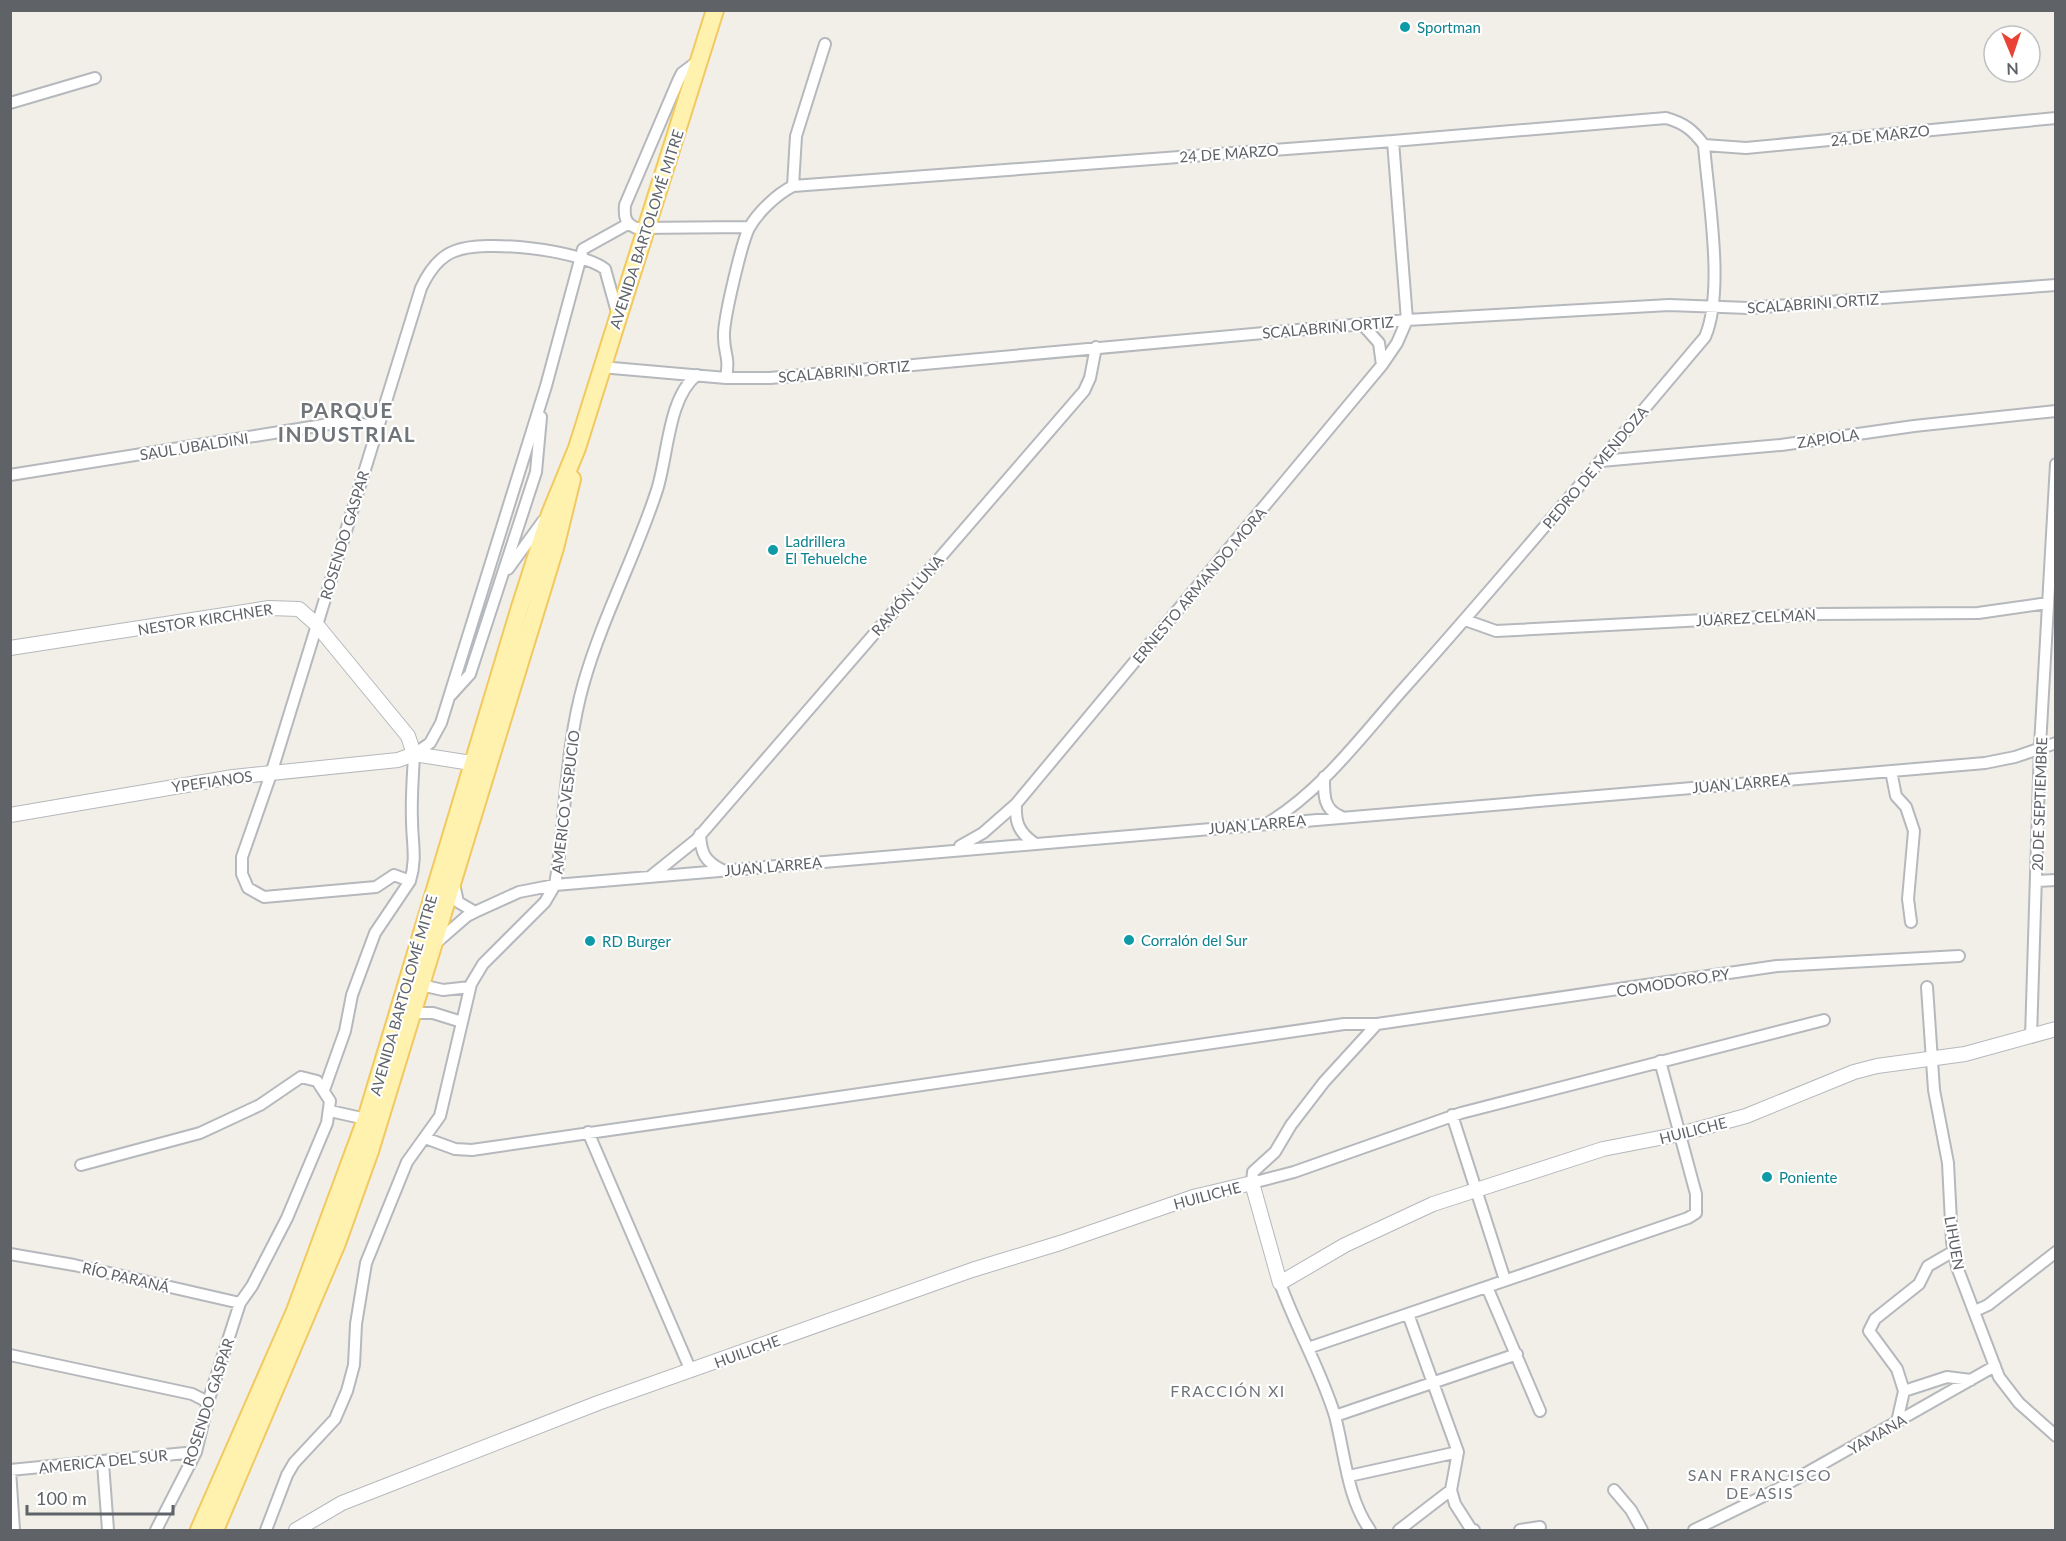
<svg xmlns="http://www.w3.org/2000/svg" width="2066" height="1541" font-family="Lato,sans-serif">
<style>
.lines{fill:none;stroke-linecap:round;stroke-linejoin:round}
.minor-casing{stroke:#b5b8bc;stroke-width:14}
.tertiary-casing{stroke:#b5b8bc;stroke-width:16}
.primary-casing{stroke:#f2c960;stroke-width:20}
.minor{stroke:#fff;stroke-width:10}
.tertiary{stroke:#fff;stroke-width:14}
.primary{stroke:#fff2af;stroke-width:16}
.culture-dot{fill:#0f9aa8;stroke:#fff;stroke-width:2}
.labels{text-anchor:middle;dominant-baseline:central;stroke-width:4.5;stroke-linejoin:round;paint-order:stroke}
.culture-label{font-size:15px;fill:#0d838f;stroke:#fff;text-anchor:start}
.street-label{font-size:15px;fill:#5f6368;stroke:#fff}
.neighbourhood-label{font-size:16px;letter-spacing:1.5px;fill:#70757a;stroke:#fff}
.district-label{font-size:21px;font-weight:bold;letter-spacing:1.5px;fill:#70757a;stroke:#fff}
</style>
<rect width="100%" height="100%" fill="#f1efe8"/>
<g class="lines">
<defs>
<path id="minor" d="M698,61L682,73L678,81L625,205C624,217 625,223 636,228L749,227
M10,103L95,78
M1704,145L1746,148L2056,118
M793,186L1393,141L1666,118C1684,123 1693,130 1704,145C1708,197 1725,291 1705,337C1606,454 1508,572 1406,686C1363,734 1323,790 1268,823
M1362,324L1379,343L1382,365
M601,367L726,378H770L1407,320L1669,305L1748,308L2056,285
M726,378C730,356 724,354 724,337C723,320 742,242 749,228C758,212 777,194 793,186L796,136L825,44
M1601,461L1781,445L1914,426L2056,411
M10,475L336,423L378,425
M508,569L543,521
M1465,620L1496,631L1820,614L1978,613L2048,603
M451,695L470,674L536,472L541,417
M1891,771L1896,796L1906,807L1914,831L1908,899L1911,922
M1324,777C1324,794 1323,809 1340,816
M1016,804C1015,823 1019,832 1034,843
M700,834C701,854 705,861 722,870
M960,846L983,833L1016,804L1382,365L1397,343L1407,320L1393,141
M650,877L696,840L1084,391L1090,378L1096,347
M410,881L394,875L376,887L264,897L248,888L242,874V857L271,774L421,288C428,273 438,257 455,251C485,239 580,250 605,269L617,312
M2037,881L2056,880
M475,912L519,892L555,885L1985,763L2015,757L2056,743
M436,943L467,916L475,912L458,902L454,884
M421,985L443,990L470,987
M1927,987L1934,1090L1948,1163L1952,1242L1957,1267L1999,1377L2019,1403L2056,1436
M412,1013H433L462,1022
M1824,1020L1461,1113L1294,1172L1252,1183L1253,1172L1275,1152L1291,1125L1324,1082L1377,1024L1777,966L1959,956
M2031,1037L2040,746L2056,464
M324,1090L345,1031L352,995L375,933L410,881C417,859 412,842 412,820C411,799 413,776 414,754L430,743L441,723L546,386L583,249L628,224
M330,1111L366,1119
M1452,1115L1505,1280
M588,1132L691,1371
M425,1138L455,1149L472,1150L1344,1024H1377
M81,1165L200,1133L260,1105L301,1077L317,1081L330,1101L327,1123L287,1218L252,1286L240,1303L208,1402L196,1452L156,1530
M10,1254L74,1265L240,1303
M1280,1283C1296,1328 1321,1370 1335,1416C1345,1454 1347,1498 1370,1530
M1487,1287L1540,1411
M1975,1311L1988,1305L2056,1252
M1408,1314L1458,1452L1451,1490L1455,1504L1471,1529L1474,1530
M1308,1348L1688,1218L1696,1213V1194L1660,1061
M10,1355L192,1394L208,1402
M1904,1391L1947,1377L1971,1380
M1335,1416L1517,1354
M1897,1422L1904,1391L1897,1369L1869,1331L1875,1319L1919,1284L1928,1266L1954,1251
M103,1463L108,1530
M1349,1476L1458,1452
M1614,1490L1631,1510L1642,1530
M14,1530L10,1470L196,1452
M266,1530L287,1475L294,1463L335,1419L347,1391L354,1365L356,1324L366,1263L407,1162L440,1116L471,984L483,964L545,902L555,885C566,818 565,747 584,682C603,616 636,555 657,490C668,456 668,397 697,375
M1399,1530L1451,1490
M1520,1530L1540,1527
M1694,1530L1780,1488L1995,1366"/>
<path id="tertiary" d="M10,648L269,608L299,609L316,624L408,736L414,754
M10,815L233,777L398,760L414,754L471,763
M296,1530L342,1503L598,1403L972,1270L1060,1243L1193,1197L1252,1183L1280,1283L1345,1245L1433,1204L1603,1149L1680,1134L1746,1116L1854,1072L1877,1066L1965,1054L2056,1029"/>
<path id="primary" d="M199,1530L295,1311L366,1119L520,607L550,514L577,448L715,10
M215,1530L337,1243L370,1151L555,548L572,479"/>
</defs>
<use href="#minor" class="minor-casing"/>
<use href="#tertiary" class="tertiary-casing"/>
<use href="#primary" class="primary-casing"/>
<use href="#minor" class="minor"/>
<use href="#tertiary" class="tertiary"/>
<use href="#primary" class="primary"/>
</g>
<g class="culture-dot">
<circle cx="1405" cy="27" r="6"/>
<circle cx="773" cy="550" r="6"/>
<circle cx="1129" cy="940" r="6"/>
<circle cx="590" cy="941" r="6"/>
<circle cx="1767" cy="1177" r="6"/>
</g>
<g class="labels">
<g class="culture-label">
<text x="1417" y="27">Sportman</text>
<text x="785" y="541">Ladrillera<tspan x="785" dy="17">El Tehuelche</tspan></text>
<text x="1141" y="940">Corralón del Sur</text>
<text x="602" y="941">RD Burger</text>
<text x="1779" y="1177">Poniente</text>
</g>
<g class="street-label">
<text transform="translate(1880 135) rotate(-6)">24 DE MARZO</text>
<text transform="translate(1229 153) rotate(-4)">24 DE MARZO</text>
<text transform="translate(646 229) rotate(-72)">AVENIDA BARTOLOMÉ MITRE</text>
<text transform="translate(1813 303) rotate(-4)">SCALABRINI ORTIZ</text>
<text transform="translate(1328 327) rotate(-5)">SCALABRINI ORTIZ</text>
<text transform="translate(844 371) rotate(-5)">SCALABRINI ORTIZ</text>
<text transform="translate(1828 438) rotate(-8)">ZAPIOLA</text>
<text transform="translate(194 446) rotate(-9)">SAUL UBALDINI</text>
<text transform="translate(1595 467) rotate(-50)">PEDRO DE MENDOZA</text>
<text transform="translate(344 535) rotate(-73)">ROSENDO GASPAR</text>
<text transform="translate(1199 585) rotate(-50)">ERNESTO ARMANDO MORA</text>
<text transform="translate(907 595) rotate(-49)">RAMÓN LUNA</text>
<text transform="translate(1756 617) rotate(-3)">JUAREZ CELMAN</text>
<text transform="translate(205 619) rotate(-9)">NESTOR KIRCHNER</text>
<text transform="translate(212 781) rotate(-8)">YPEFIANOS</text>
<text transform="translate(1741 783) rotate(-5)">JUAN LARREA</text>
<text transform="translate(565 802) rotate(-83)">AMERICO VESPUCIO</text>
<text transform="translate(2039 804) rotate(-88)">20 DE SEPTIEMBRE</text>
<text transform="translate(1257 824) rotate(-5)">JUAN LARREA</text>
<text transform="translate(773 866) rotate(-5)">JUAN LARREA</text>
<text transform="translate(1673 982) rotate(-9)">COMODORO PY</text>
<text transform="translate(403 995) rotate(-74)">AVENIDA BARTOLOMÉ MITRE</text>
<text transform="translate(1693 1130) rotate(-14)">HUILICHE</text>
<text transform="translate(1207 1195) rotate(-15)">HUILICHE</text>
<text transform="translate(1955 1243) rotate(80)">LIHUEN</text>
<text transform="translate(126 1277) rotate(13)">RÍO PARANÁ</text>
<text transform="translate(747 1351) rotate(-20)">HUILICHE</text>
<text transform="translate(208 1402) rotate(-72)">ROSENDO GASPAR</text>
<text transform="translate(1877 1434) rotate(-30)">YAMANA</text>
<text transform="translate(103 1461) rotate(-6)">AMERICA DEL SUR</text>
</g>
<g class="neighbourhood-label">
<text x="1228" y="1390">FRACCIÓN XI</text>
<text x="1760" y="1474">SAN FRANCISCO<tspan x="1760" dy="18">DE ASIS</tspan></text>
</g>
<g class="district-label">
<text x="347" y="409">PARQUE<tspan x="347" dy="24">INDUSTRIAL</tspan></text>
</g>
</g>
<rect width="2066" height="1541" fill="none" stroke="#5f6368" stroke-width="24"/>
<g transform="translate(2012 54) rotate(178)"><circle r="28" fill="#ffffff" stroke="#bfc1c3" stroke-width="1.5"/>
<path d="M0-4.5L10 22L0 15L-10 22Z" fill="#ea4335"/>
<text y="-9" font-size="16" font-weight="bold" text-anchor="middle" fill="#5f6368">N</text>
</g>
<path d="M27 1505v9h146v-9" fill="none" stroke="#5f6368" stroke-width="3"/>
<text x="36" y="1505" font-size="18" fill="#5f6368" stroke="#ffffff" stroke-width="4.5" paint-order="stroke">100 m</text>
</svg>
